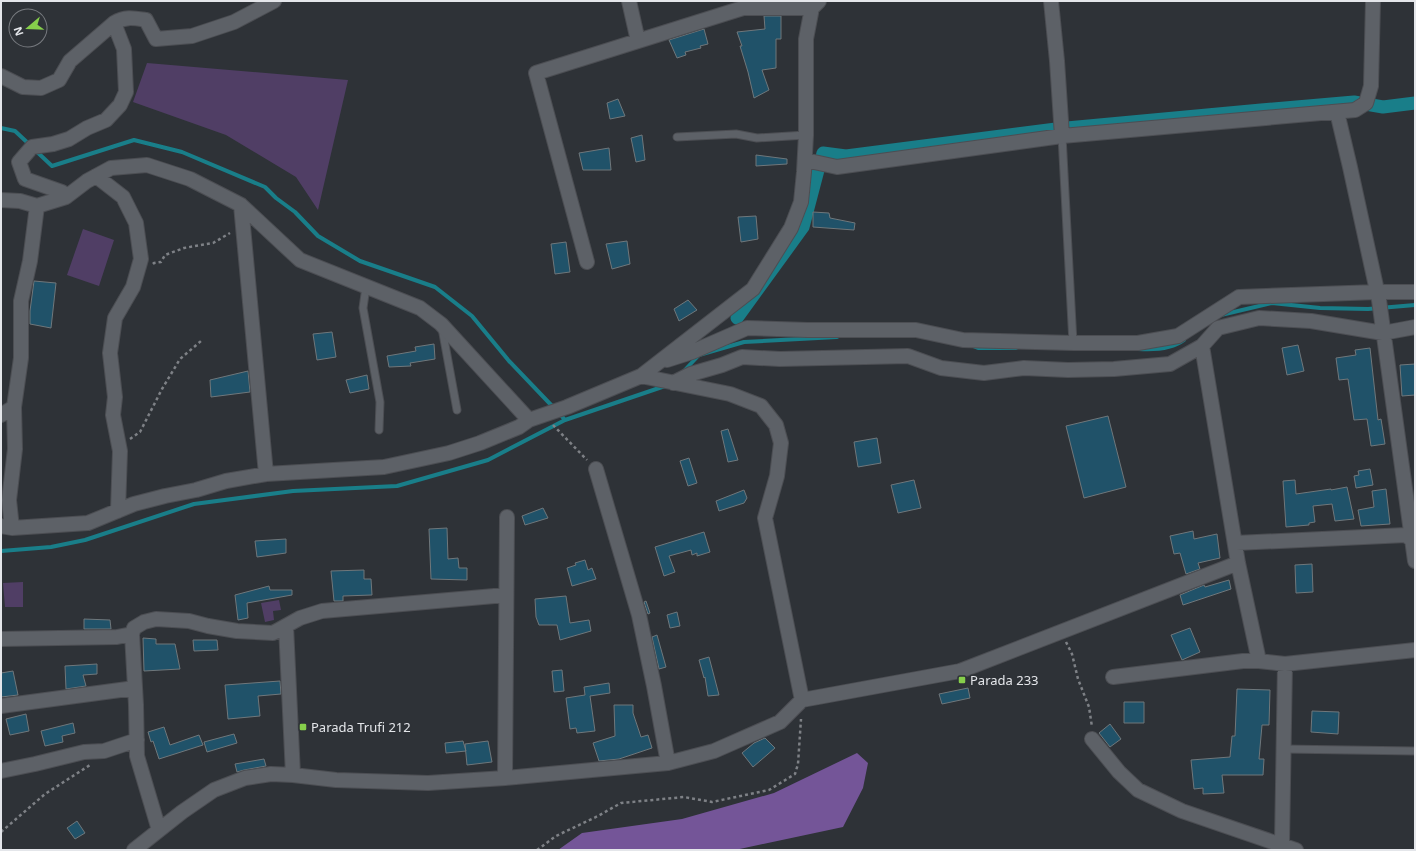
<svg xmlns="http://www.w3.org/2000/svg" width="1416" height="851" font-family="'Noto Sans',sans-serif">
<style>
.green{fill:#503e65}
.forest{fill:#745598}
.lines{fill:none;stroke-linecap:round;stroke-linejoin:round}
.stream{stroke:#197e89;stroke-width:4}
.canal{stroke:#197e89;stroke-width:13}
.building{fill:#205269;stroke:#6f777b}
.lane-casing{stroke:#4c4e53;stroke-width:9}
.street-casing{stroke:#4c4e53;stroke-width:16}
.path{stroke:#7e8186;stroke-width:2.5;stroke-dasharray:3 3;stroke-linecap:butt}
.lane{stroke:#5d6167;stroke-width:7}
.street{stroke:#5d6167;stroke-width:14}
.poi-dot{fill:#86cf4b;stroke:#2e3237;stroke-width:1.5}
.labels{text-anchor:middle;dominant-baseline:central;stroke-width:3;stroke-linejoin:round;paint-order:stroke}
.poi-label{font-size:13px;fill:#e4e6ea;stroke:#2e3237;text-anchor:start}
</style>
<rect width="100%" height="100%" fill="#2e3237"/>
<path class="green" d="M147,63L348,80L318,210L296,177L226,135L133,102Z
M83,229L114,240L99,286L67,275Z
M23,582V607H5L3,583Z
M279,600L281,610L273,611L274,620L265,622L261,603Z"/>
<path class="forest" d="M857,753L868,763L863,788L843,827L735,850H558L582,833L682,819L774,793Z"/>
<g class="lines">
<path class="stream" d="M1,128L15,131L30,145
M35,150L52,166L134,140L182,152L265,187L276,198L295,212L318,236L360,261L435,287L472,316L509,361L554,408
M1221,315L1272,303L1320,308L1368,309L1415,305
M973,346L978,348H1016
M1138,349C1152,350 1172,349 1184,340
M683,372L699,355L744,342L837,337
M559,413L565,420L665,386
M1,551L51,547L85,540L194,504L293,491L397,486L488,460L565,420"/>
<path class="canal" d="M822,157L823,153L846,156L1056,129L1261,110L1354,102L1383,107L1415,103
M737,318L803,227L818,170"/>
</g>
<path class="building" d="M764,16H781V39H776V68L762,70L769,90L754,98L748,72L740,46H742L737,32L765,29Z
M704,29L708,44L700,46L701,48L685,52L686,55L677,58L669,40Z
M618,99L625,116L610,119L607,103Z
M642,135L645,160L636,162L631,138Z
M609,148L611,170H583L579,153Z
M756,155L787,159V164L756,166Z
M813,212L829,213L830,218L855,223L854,230L813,227Z
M756,216L758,239L741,242L738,217Z
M627,241L630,264L612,269L606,244Z
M566,242L570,272L555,274L551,244Z
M34,281L56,283L51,328L30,324V311Z
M688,300L697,310L679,321L674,309Z
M332,332L336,357L317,360L313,334Z
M434,344L435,359L410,363L411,366L389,367L387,356L416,351L415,347Z
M1298,345L1304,371L1287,375L1282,348Z
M1370,348L1378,420L1381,419L1385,444L1371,446L1367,419L1354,420L1348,379L1339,380L1336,358L1356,355L1355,350Z
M1415,364V395L1402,396L1400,365Z
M248,371L250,392L211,397L210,380Z
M367,375L369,389L350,393L346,380Z
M1108,416L1126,487L1084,498L1066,426Z
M728,429L738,460L728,462L721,431Z
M877,438L881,463L858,467L854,442Z
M689,458L697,483L688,486L680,461Z
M1370,469L1373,485L1356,488L1354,476L1359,475L1358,471Z
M914,480L921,508L898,513L891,485Z
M1295,480L1296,494L1331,489V490L1347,487L1354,519L1335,521L1332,504L1313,506L1315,522L1309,523V525L1286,527L1283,481Z
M1386,489L1390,524L1361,526L1358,510L1374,507L1372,491Z
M744,490L747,498L744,503L719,511L716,501Z
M543,508L548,518L525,525L522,516Z
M447,528L448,559L458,558L459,568H467V580L431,579L429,529Z
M1193,531L1194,539L1217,534L1220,558L1198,563L1200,569L1186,574L1180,553L1174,554L1170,536Z
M704,532L710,552L697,556V553L692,555L691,550L669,556L675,572L664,576L655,547Z
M286,539V553L257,557L255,541Z
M585,560L588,570L592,568L596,579L572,586L567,568L576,565L575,563Z
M1312,564L1313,592L1296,593L1295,565Z
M364,570V579H371L372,595L343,596V601H334L331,571Z
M1229,580L1231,589L1183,605L1180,595L1204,585L1205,587Z
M269,586L270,590H292V595L247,603L248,618L238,620L235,595Z
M566,596L570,623L589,620L591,631L560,640L557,625H539L536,617L535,599Z
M646,601L650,613L648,614L644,602Z
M677,612L680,626L670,628L667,615Z
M84,619L110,620L111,629H84Z
M1190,628L1200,652L1182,660L1171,635Z
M657,635L666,667L659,669L652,637Z
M143,638L156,639V644H175L180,669L144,671Z
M193,640H217L218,650L194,651Z
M709,657L719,695L708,696L705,677L704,678L699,660Z
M97,664V674L83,675L86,686L66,689L65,666Z
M562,670L564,691L554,692L552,671Z
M13,671L18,695L1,697V673Z
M280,681L281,694L258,696L260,716L228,719L225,685Z
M609,683L610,693L590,696L595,731L577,733L576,728L570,729L566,698L585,695L584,687Z
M968,688L970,698L942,704L939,694Z
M1237,689L1270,690L1269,725H1262L1259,759H1264L1263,775H1222L1224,793L1203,794V788L1194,789L1191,760L1230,757L1232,736H1235Z
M1124,702H1144V723H1124Z
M614,705H633V713L641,737L648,735L652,748L619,759L599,761L593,743L615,736Z
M1312,711L1339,712L1338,734L1311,732Z
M26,714L29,731L10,735L6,719Z
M73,723L75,733L62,736L63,742L45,746L41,731Z
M1110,724L1121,739L1110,747L1099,733Z
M164,727L170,745L199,735L203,745L159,759L153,741L151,742L148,732Z
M234,734L237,743L207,752L204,742Z
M765,738L775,748L753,767L742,753L754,743Z
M463,741L466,751L446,753L445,743Z
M488,741L492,762L467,765L465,744Z
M264,759L266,766L244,770L237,772L235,764Z
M77,821L85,833L75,839L67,828Z"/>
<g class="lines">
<defs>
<path id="lane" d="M1062,136L1073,343
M677,137L736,134L757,138L806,135
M366,287L363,308L380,402L379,430
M442,328L457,410
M1283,749L1415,751"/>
<path id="street" d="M629,1L638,41
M1051,1L1057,61L1062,136
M114,23C125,16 134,18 146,20L156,39L192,36L234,22L274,1
M1,76L23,87L41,88L59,80L70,61L114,23L124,49L126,92L120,105L106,120L87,128L69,139L53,144L32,147L19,162L25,179L62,192L66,197
M1337,112L1350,167L1379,300L1415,561
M805,160L837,167L1062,136L1355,110L1366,103L1371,86L1373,1
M96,176L123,197L136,223L141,259L133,287L115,318L110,353L115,397L113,415L120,451L118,511
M1,200L20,201L37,206L66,197L87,181L111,168L147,165L190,179L241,205L300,260L420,308L441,324L529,420
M241,205L266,474
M587,262L536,73L743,8H812
M1202,346L1238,563L1259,661
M667,360L692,352L747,328L808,330H916L963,340L1073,343H1138L1178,336L1239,297L1377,292H1415
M641,376L730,394L761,406L776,425L781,443L777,476L765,518L802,700
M673,383L691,374L722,365L742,357L780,359L908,356L941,368L984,373L1024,368L1068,370L1114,369L1170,364L1202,346L1218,328L1259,318L1311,321L1383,333L1415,327
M1,415L14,407
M596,469L639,615L654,686L668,763
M1,526L12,528L88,523L134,504L165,496L196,490L226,481L266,474L384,467L449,453L480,443L519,427L529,420L567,407L641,376L753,289L791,228L801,202L804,172L806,135V39L812,8L819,1
M12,528L9,500L15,449L14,407L21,358V301L30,261L37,206
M1236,543L1406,535L1412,540L1415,539
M286,626L293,775
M1,639L117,637L132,634
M1113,677L1243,661H1259L1285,664L1415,650
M1,706L135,688
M1092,739L1119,772L1138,790L1182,811L1296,850
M1,771L35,764L84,752L104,751L137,740
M505,778L507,517
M159,830L137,756L136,705L132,634L134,628L144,622L156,619L189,621L208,626L237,631L273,633L300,618L322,611L506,595
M1282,844L1285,664
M134,850L182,812L214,790L245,778L271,774L293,775L336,780L428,783L505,778L668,763L714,751L780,722L802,700L960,671L1238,563"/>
</defs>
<use href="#lane" class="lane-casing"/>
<use href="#street" class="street-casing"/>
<path class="path" d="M153,264L154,263L161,262L165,255L184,248L213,243L230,233
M553,425L587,460
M130,439L140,432L162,389L180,359L201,341
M1066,642L1072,654L1078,679L1089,707L1092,727
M1,832L45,794L90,765
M537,850L556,836L598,816L621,803L684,797L712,802L769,790L795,774L798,764L801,719"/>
<use href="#lane" class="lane"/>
<use href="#street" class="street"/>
</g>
<g class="poi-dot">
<rect x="958" y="676" width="8" height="8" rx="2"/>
<rect x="299" y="723" width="8" height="8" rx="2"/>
</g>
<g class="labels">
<g class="poi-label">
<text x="970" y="680">Parada 233</text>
<text x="311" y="727">Parada Trufi 212</text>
</g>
</g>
<rect width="1416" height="851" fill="none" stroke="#e4e6ea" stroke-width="4"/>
<g transform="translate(28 28) rotate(251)"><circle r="19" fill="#2e3237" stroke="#777a7f"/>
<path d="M0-3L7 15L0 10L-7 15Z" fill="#86cf4b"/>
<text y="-6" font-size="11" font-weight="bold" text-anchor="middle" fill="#e4e6ea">N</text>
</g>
</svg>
